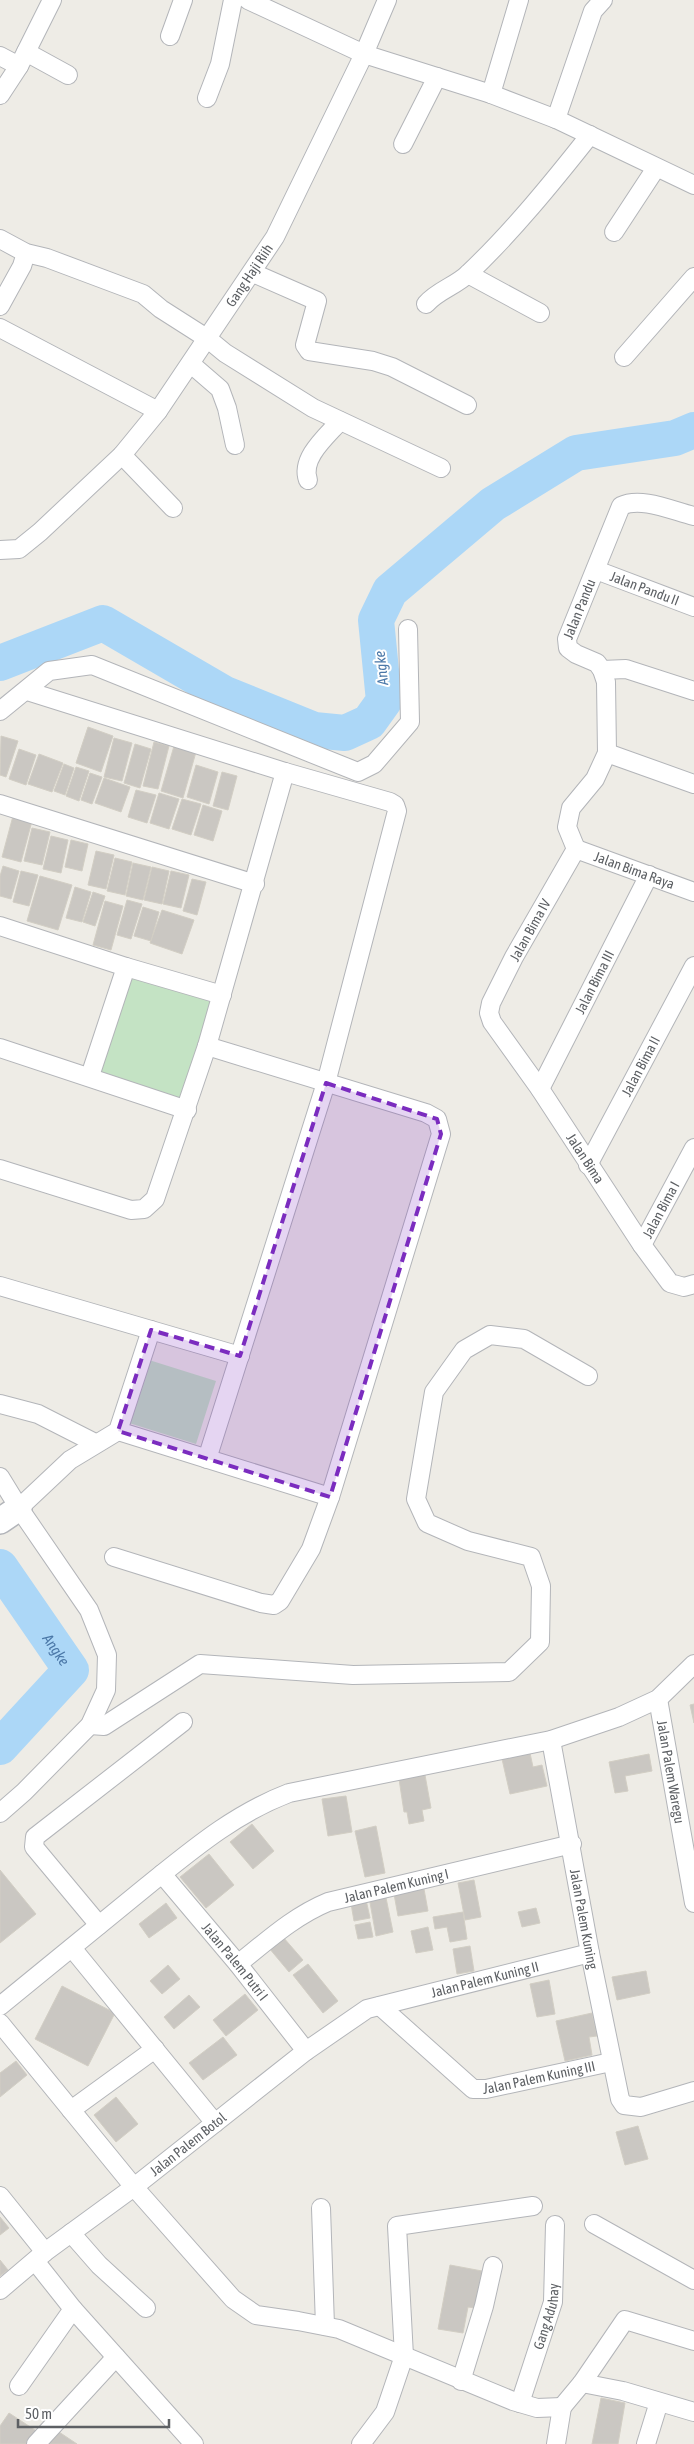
<svg xmlns="http://www.w3.org/2000/svg" width="694" height="2444" font-family="'Asap Condensed',sans-serif">
<style>
.green{fill:#c4e3c4}
.lines{fill:none;stroke-linecap:round;stroke-linejoin:round}
.river{stroke:#acd7f7;stroke-width:36}
.building{fill:#cac7c2;stroke:#d2cec4}
.street-casing{stroke:#b3b5b9;stroke-width:20}
.secondary-casing{stroke:#b2b4b9;stroke-width:28}
.street{stroke:#fff;stroke-width:18}
.secondary{stroke:#fff;stroke-width:25}
.marked{fill:#7b2cbf;fill-opacity:0.2;stroke:#7b2cbf;stroke-width:4;stroke-dasharray:10 6;stroke-linejoin:round}
.labels{text-anchor:middle;dominant-baseline:central;stroke-width:4;stroke-linejoin:round;paint-order:stroke}
.street-label{font-size:14px;fill:#5d6064;stroke:#fff}
.water-label{font-size:15px;font-style:italic;fill:#4b78a8;stroke:#fff}
</style>
<rect width="100%" height="100%" fill="#eeece6"/>
<path class="green" d="M129,975L211,999L182,1103L98,1073Z
M149,1360L216,1381L196,1444L129,1423Z"/>
<g class="lines">
<g class="river">
<path d="M0,663L103,623L225,694L314,730L345,733L369,722L384,701L376,620L390,591L493,504L576,453L675,438L694,430"/>
<path id="s1" d="M0,1567L71,1670L0,1747"/>
</g>
</g>
<path class="building" d="M88,727L113,736L101,772L76,763Z
M1,736L18,741L6,777L0,775Z
M114,738L132,743L122,781L104,777Z
M154,742L169,746L158,789L143,786Z
M135,744L151,749L140,788L124,783Z
M174,746L196,752L183,798L161,791Z
M19,749L36,755L26,785L9,779Z
M39,754L63,763L52,792L28,784Z
M64,764L74,768L65,795L54,791Z
M196,765L218,772L209,804L187,797Z
M76,767L89,771L79,801L66,796Z
M222,772L237,776L228,810L213,806Z
M90,773L102,777L92,804L81,800Z
M104,778L130,787L121,812L95,803Z
M136,790L156,795L147,823L128,817Z
M159,793L179,799L169,829L150,823Z
M182,799L201,804L191,835L172,829Z
M203,805L222,811L213,841L194,835Z
M13,816L32,821L21,862L2,857Z
M32,828L50,832L42,865L24,861Z
M51,836L68,840L61,873L43,869Z
M71,840L88,844L82,871L65,867Z
M96,851L114,855L106,889L88,885Z
M115,858L132,862L125,895L107,891Z
M133,863L151,867L143,900L126,896Z
M3,866L19,871L11,899L0,896V876Z
M152,867L169,871L162,904L144,900Z
M21,871L38,875L29,906L13,902Z
M171,871L189,875L181,908L163,904Z
M40,876L72,885L58,930L27,921Z
M192,879L206,882L197,915L183,911Z
M75,887L91,892L82,922L66,918Z
M93,892L105,896L95,926L83,922Z
M127,900L142,904L131,939L117,935Z
M105,901L123,906L111,950L93,945Z
M143,907L159,912L151,941L134,936Z
M162,910L194,920L182,954L150,943Z
M694,1704V1723L690,1705Z
M530,1753L533,1767L542,1765L547,1786L510,1794L502,1759Z
M649,1754L652,1771L625,1776L628,1791L615,1793L609,1762Z
M425,1775L431,1808L422,1810L424,1821L409,1824L407,1812H404L399,1779Z
M346,1796L352,1832L328,1836L322,1799Z
M252,1824L274,1851L253,1869L230,1842Z
M376,1826L385,1873L365,1877L355,1831Z
M209,1854L234,1885L206,1908L180,1877Z
M0,1870L36,1914L0,1943Z
M474,1880L481,1917L465,1920L458,1883Z
M424,1889L428,1911L398,1916L394,1894Z
M385,1893L393,1932L376,1936L369,1897Z
M365,1895L370,1918L354,1921L350,1898Z
M166,1903L177,1918L149,1938L139,1924Z
M536,1908L540,1923L522,1927L518,1912Z
M463,1912L467,1939L450,1942L447,1927L435,1929L433,1917Z
M370,1922L373,1937L358,1939L355,1925Z
M428,1927L433,1950L416,1953L411,1931Z
M283,1937L303,1960L289,1972L269,1948Z
M470,1946L474,1971L457,1974L453,1949Z
M308,1964L338,2001L323,2013L293,1975Z
M168,1965L180,1979L162,1994L150,1981Z
M646,1971L650,1993L617,2000L612,1977Z
M549,1980L555,2014L537,2017L530,1984Z
M62,1986L115,2013L88,2066L35,2039Z
M245,1994L258,2010L226,2036L213,2020Z
M189,1995L200,2007L174,2029L164,2017Z
M592,2013L597,2036L589,2037L592,2055L565,2061L556,2021Z
M223,2037L237,2055L203,2080L189,2063Z
M16,2061L27,2075L0,2097V2073Z
M116,2097L138,2124L116,2142L94,2115Z
M638,2126L648,2159L625,2165L616,2132Z
M0,2217L9,2228L0,2235Z
M0,2260L8,2270L0,2276Z
M450,2265L482,2271L475,2308L468,2307L463,2333L438,2329Z
M601,2398L625,2403L618,2444H592Z
M9,2413L38,2432L30,2444H0V2426Z
M53,2428L77,2444H43Z"/>
<g class="lines">
<defs>
<g id="street">
<path d="M387,0L364,54L491,94L556,119L694,185"/>
<path d="M170,36L183,0"/>
<path d="M26,52L68,75"/>
<path d="M0,56L19,66"/>
<path d="M491,94L519,0"/>
<path d="M0,95L19,66L52,0"/>
<path d="M207,98L220,64L233,0"/>
<path d="M556,119L593,11L603,0"/>
<path d="M403,144L437,77"/>
<path d="M614,232L656,168"/>
<path d="M0,239L26,253L47,258L143,294L161,309L208,339L225,353L313,408L441,468"/>
<path d="M253,273L317,301L305,345L309,351L373,361L392,367L467,405"/>
<path d="M468,274L540,313"/>
<path d="M426,304C438,290 456,286 469,273C513,231 552,183 590,135"/>
<path d="M0,306L22,266L26,253"/>
<path d="M0,328L158,411"/>
<path d="M624,357L694,277"/>
<path d="M191,364L220,389L227,408L235,445"/>
<path d="M122,455L173,508"/>
<path d="M308,480C300,458 327,436 340,421"/>
<path id="s2" d="M0,550L19,549L40,532L122,455L158,411L275,237L364,54L248,0"/>
<path id="s3" d="M596,570L694,607"/>
<path d="M602,670L626,669L694,691"/>
<path d="M27,691L285,772L390,802L395,805L397,811L326,1083L207,1459"/>
<path d="M0,711L49,671L92,665L358,772L374,764L410,722L408,629"/>
<path d="M607,753L694,784"/>
<path d="M0,804L255,884"/>
<path id="s4" d="M576,849L514,957L491,1003L489,1013L492,1022L540,1089L642,1245L670,1283L684,1287L694,1284"/>
<path id="s5" d="M576,849L567,827L571,808L595,779L607,753L606,682L602,670L597,663L576,654L568,648L567,639L621,506C641,496 673,511 694,516"/>
<path id="s6" d="M576,849L694,892"/>
<path d="M0,926L126,967L222,995"/>
<path d="M0,1048L187,1110"/>
<path d="M90,1076L126,967"/>
<path id="s7" d="M540,1089L649,875"/>
<path id="s8" d="M588,1165L694,966"/>
<path d="M0,1169L131,1210L144,1209L155,1199L207,1046L285,772"/>
<path id="s9" d="M642,1245L694,1148"/>
<path d="M0,1286L240,1356"/>
<path d="M0,1404L38,1414L95,1443"/>
<path d="M118,1431L330,1497"/>
<path d="M0,1477L19,1508L89,1610L107,1655L106,1690L90,1725L24,1792L0,1813"/>
<path d="M19,1508L70,1460L118,1431L151,1330"/>
<path d="M114,1557L261,1603L274,1605L280,1601L311,1549L330,1497L441,1134L437,1119L426,1113L207,1046"/>
<path id="s10" d="M658,1699L694,1903"/>
<path d="M90,1725L104,1726L200,1664L353,1675L509,1672L540,1642L541,1586L531,1557L468,1541L427,1523L416,1499L434,1392L464,1350L490,1335L524,1339L588,1376"/>
<path id="s11" d="M551,1740L590,1953L620,2099L624,2105L641,2107L694,2091"/>
<path id="s12" d="M162,1874L238,1964L306,2051"/>
<path d="M99,1925L34,1847L35,1837L183,1722"/>
<path d="M72,1948L215,2123"/>
<path id="s13" d="M238,1964C267,1941 294,1916 328,1902L572,1844"/>
<path d="M0,2006C49,1966 98,1926 147,1886C193,1849 234,1814 289,1793L551,1740L619,1717L658,1699L694,1664"/>
<path id="s14" d="M380,2006L473,2089H486L611,2062"/>
<path d="M0,2023L134,2187L233,2299L256,2315L298,2321L339,2329L513,2401L537,2408L562,2407L556,2444"/>
<path d="M71,2110L155,2049"/>
<path d="M0,2196L45,2252"/>
<path d="M321,2208L325,2326"/>
<path d="M594,2224L694,2280"/>
<path d="M71,2233L99,2265L146,2308"/>
<path id="s15" d="M0,2290L45,2252L134,2187L306,2051L367,2009L590,1953"/>
<path d="M73,2309L194,2444"/>
<path d="M461,2381L484,2306L493,2266"/>
<path d="M582,2383L623,2391L694,2412"/>
<path d="M19,2386L73,2309L35,2261"/>
<path id="s16" d="M520,2403L553,2302L555,2225"/>
<path d="M562,2407L582,2383L625,2320L694,2341"/>
<path d="M36,2444L116,2357"/>
<path d="M361,2444L385,2412L404,2356L397,2226L533,2206"/>
<path d="M646,2444L659,2402"/>
</g>
<path id="secondary" d="M0,1521L19,1508"/>
</defs>
<use href="#street" class="street-casing"/>
<use href="#secondary" class="secondary-casing"/>
<use href="#street" class="street"/>
<use href="#secondary" class="secondary"/>
</g>
<path class="marked" d="M326,1083L437,1119L441,1134L330,1497L118,1431L151,1330L240,1356Z"/>
<g class="labels">
<g class="street-label">
<text stroke="none"><textPath href="#s2" startOffset="379">Gang Haji Riih</textPath></text>
<text stroke="none"><textPath href="#s3" startOffset="52">Jalan Pandu II</textPath></text>
<text stroke="none"><textPath href="#s5" startOffset="276">Jalan Pandu</textPath></text>
<text stroke="none"><textPath href="#s6" startOffset="62">Jalan Bima Raya</textPath></text>
<text transform="translate(530 930) rotate(-61)">Jalan Bima IV</text>
<text stroke="none"><textPath href="#s7" startOffset="120">Jalan Bima III</textPath></text>
<text stroke="none"><textPath href="#s8" startOffset="112">Jalan Bima II</textPath></text>
<text stroke="none"><textPath href="#s4" startOffset="361">Jalan Bima</textPath></text>
<text stroke="none"><textPath href="#s9" startOffset="40">Jalan Bima I</textPath></text>
<text stroke="none"><textPath href="#s10" startOffset="74">Jalan Palem Waregu</textPath></text>
<text stroke="none"><textPath href="#s13" startOffset="180">Jalan Palem Kuning I</textPath></text>
<text stroke="none"><textPath href="#s11" startOffset="182">Jalan Palem Kuning</textPath></text>
<text stroke="none"><textPath href="#s12" startOffset="114">Jalan Palem Putri I</textPath></text>
<text stroke="none"><textPath href="#s15" startOffset="584">Jalan Palem Kuning II</textPath></text>
<text stroke="none"><textPath href="#s14" startOffset="192">Jalan Palem Kuning III</textPath></text>
<text stroke="none"><textPath href="#s15" startOffset="238">Jalan Palem Botol</textPath></text>
<text stroke="none"><textPath href="#s16" startOffset="91">Gang Aduhay</textPath></text>
</g>
<g class="water-label">
<text transform="translate(381 668) rotate(-96)">Angke</text>
<text stroke="none"><textPath href="#s1" startOffset="100">Angke</textPath></text>
</g>
</g>
<path d="M18 2419v8h151v-8" fill="none" stroke="#5d6064" stroke-width="2.5"/>
<text x="25" y="2419" font-size="15" fill="#5d6064" stroke="#ffffff" stroke-width="4" paint-order="stroke">50 m</text>
</svg>
